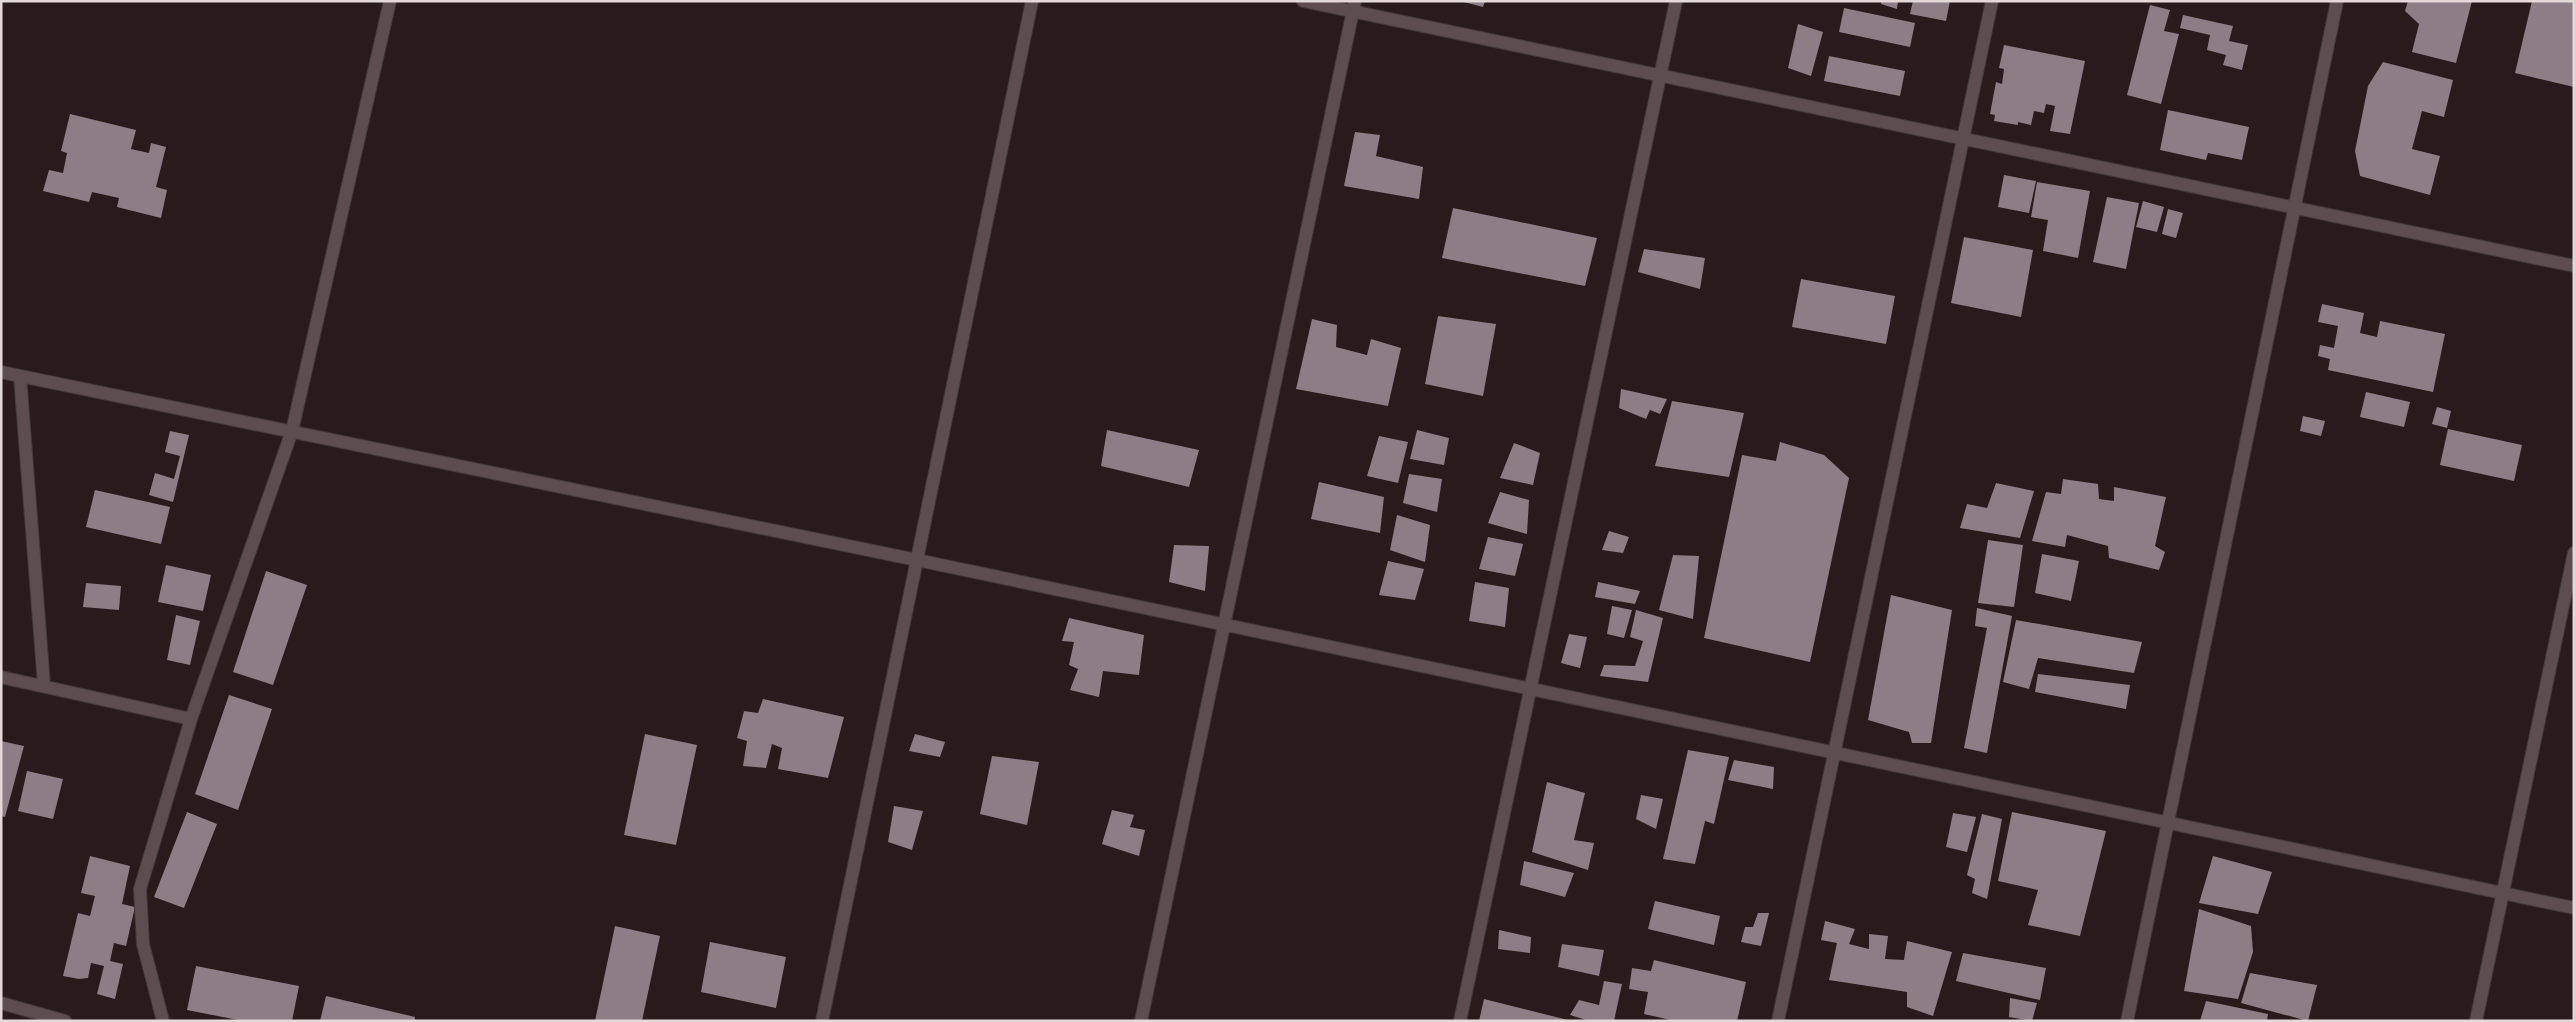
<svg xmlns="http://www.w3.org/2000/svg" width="2575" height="1022" font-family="Manrope,sans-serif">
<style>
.building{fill:#8c7d86}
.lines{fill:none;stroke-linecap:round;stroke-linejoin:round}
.minor-casing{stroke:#433939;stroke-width:14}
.minor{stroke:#5d4d4f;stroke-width:12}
</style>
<rect width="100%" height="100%" fill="#291b1c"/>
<path class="building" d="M1460,1H1485L1483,7Z
M1882,1H1898L1897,9L1881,4Z
M1913,1H1950L1946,21L1910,14Z
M2408,1H2472L2456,63L2412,52L2419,24L2405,11Z
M2532,1H2574V87L2515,73Z
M2150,5L2170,10L2164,31L2179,34L2161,104L2127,95Z
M1844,8L1915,23L1910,47L1839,32Z
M2183,15L2233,26L2229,41L2248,45L2242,70L2223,65L2226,55L2207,50L2210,35L2180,28Z
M1798,24L1823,32L1811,76L1788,68Z
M2004,45L2085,61L2070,134L2050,131L2055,106L2046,104L2044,113L2034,111L2031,125L2018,122V125L1994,121L1995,115L1990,114L1996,82L2002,84L2004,69L1999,68Z
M1829,56L1905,71L1900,96L1824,81Z
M2383,62L2453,80L2444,117L2422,111L2412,149L2440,156L2430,195L2360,176L2355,151L2368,86Z
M2168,110L2249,127L2242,160L2208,153L2206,160L2160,150Z
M70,114L136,130L131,149L149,153L151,143L166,147L156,187L167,190L161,218L117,207L119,198L92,192L89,202L43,191L49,170L63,173L67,153L61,151Z
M1355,132L1380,135L1376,156L1423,167L1419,199L1344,186Z
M2004,175L2036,181L2029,213L1998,207Z
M2037,182L2090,191L2078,258L2043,251L2048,220L2031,217Z
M2107,197L2139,203L2126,269L2093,262Z
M2143,201L2164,207L2157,232L2136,227Z
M1453,208L1597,238L1585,286L1442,258Z
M2168,209L2183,213L2176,238L2162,234Z
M1964,237L2033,250L2021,317L1951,303Z
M1644,249L1705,258L1700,289L1638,272Z
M1801,279L1895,296L1886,344L1792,327Z
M2322,304L2364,313L2360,333L2377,337L2380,321L2445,334L2433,392L2328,370L2330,359L2318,356L2320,345L2334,348L2338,326L2318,322Z
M1438,316L1496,324L1483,396L1425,384Z
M1312,319L1337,325L1336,347L1367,355L1371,339L1401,348L1388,406L1296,389Z
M1621,389L1667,399L1660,414L1650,410L1646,419L1619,408Z
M2366,392L2410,402L2404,427L2360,417Z
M1672,401L1744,413L1729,477L1655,466Z
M2437,407L2451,411L2447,428L2432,424Z
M2303,416L2325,421L2321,436L2300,431Z
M2448,429L2522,445L2514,481L2440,465Z
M1107,430L1199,450L1189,487L1101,466Z
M1417,430L1449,438L1444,465L1410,459Z
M170,431L189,435L173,502L149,495L155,473L174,479L180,456L165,452Z
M1379,436L1408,442L1398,483L1367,476Z
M1780,442L1824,455L1849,478L1810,662L1704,638L1742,455L1776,461Z
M1514,443L1540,453L1533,485L1500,478Z
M1409,474L1442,479L1437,512L1403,503Z
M2063,479L2098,484L2099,499L2114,501V487L2166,497L2155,546L2165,552L2159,570L2109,558L2108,546L2067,535L2065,547L2032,541L2046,492L2061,494Z
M1319,482L1384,497L1380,533L1311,519Z
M1996,483L2034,491L2020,538L1960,528L1967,504L1987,508Z
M95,490L170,507L161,544L86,527Z
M1500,492L1529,500L1527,534L1488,523Z
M1397,515L1430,525L1425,562L1390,550Z
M1609,531L1629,537L1623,553L1602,550Z
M1488,537L1523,544L1515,576L1479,569Z
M1988,540L2023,545L2014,607L1978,603Z
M1174,545L1209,546L1205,591L1169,582Z
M2042,554L2079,561L2071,601L2035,593Z
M1673,555L1699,556L1693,619L1659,610Z
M1388,561L1424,569L1415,600L1379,595Z
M166,565L211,575L203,611L158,602Z
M266,571L307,585L273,685L233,672Z
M1475,582L1509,588L1505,627L1469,621Z
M1598,582L1640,591L1635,604L1595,597Z
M86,583L121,586L119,610L83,607Z
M1891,595L1952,610L1931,743H1912L1909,732L1868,720Z
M1612,606L1632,610L1624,638L1607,634Z
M1977,608L2012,616L1987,753L1964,748L1987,628L1975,626Z
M1636,610L1663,618L1648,682L1600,676L1604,665L1635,666L1643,641L1630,637Z
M176,615L200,621L190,665L167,660Z
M1069,618L1144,635L1139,675L1103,671L1099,697L1070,690L1078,669L1069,665L1074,642L1062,641Z
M2016,620L2142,642L2134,673L2038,658L2029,689L2003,682Z
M1569,634L1587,637L1580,668L1561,663Z
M2038,674L2130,685L2126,709L2035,692Z
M229,695L272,709L238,810L195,794Z
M763,699L844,717L828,778L778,769L782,748L772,744L766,768L743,766L747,741L737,738L744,711L758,713Z
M645,734L697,745L676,845L624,835Z
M915,734L945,742L940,757L909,751Z
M1,741L24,746L5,817L1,816Z
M1688,750L1729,757L1714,824L1705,821L1695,864L1663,859Z
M992,756L1039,762L1027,825L980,814Z
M1734,760L1774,767L1773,789L1728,780Z
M27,771L63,779L53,819L18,811Z
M1547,782L1585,793L1574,840L1594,843L1588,870L1532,852Z
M1641,795L1663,799L1656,829L1636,819Z
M894,806L923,811L912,850L888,842Z
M1112,810L1134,815L1130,827L1145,830L1139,856L1102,844Z
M187,812L217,824L184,908L154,897Z
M2012,812L2106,831L2080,936L2028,925L2038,890L1998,881Z
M1953,813L1976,817L1967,852L1946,847Z
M1982,814L2002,819L1987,899L1972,893L1975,879L1967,875Z
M90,856L130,866L122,904L135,907L126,946L114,943L110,961L123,964L115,999L97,994L104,966L91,963L88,978L79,979L63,976L78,913L90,916L95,896L81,893Z
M2213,856L2272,872L2258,914L2199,903Z
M1524,861L1574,873L1565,897L1520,885Z
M1655,901L1720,916L1714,945L1648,929Z
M2199,909L2251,926L2253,952L2238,999L2184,991Z
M1758,913H1769L1761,946L1741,942L1745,927H1753Z
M1825,921L1855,929L1849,944L1869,949V934L1888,936L1885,959L1904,960L1907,941L1952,952L1933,1016L1907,1007V992L1829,980L1837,943L1821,940Z
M615,926L660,936L642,1021H595Z
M1499,930L1531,937L1530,953L1498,949Z
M710,942L786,957L776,1008L701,992Z
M1562,944L1604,950L1599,976L1558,967Z
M1963,953L2046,968L2040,1000L1956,981Z
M1654,960L1746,982L1737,1021H1675L1644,1014L1648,992L1629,989L1632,968L1651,971Z
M196,966L299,986L292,1021H243L187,1010Z
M2250,973L2317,985L2308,1021L2241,1003Z
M1604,981L1622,984L1614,1021H1589L1570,1015L1579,1000L1599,1005Z
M326,996L415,1017V1021H320Z
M2010,998L2037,1003L2032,1021L2009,1017Z
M1484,999L1568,1020V1021H1479Z
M2206,1001L2268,1014L2267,1021H2200Z"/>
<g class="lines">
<defs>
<path id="minor" d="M1303,1L2574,266
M1,372L917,560L2574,908
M20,376L44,685
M1,677L191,719
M1,1003L65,1021
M163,1021L143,944L140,889L191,719L292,431L390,1
M822,1021L1032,1
M1141,1021L1355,1
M1460,1021L1676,1
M1778,1021L1992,1
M2127,1021L2337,1
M2476,1021L2574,553"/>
</defs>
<use href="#minor" class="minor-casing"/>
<use href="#minor" class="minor"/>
</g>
<rect width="2575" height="1022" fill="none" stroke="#e3d9d9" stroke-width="5"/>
</svg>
